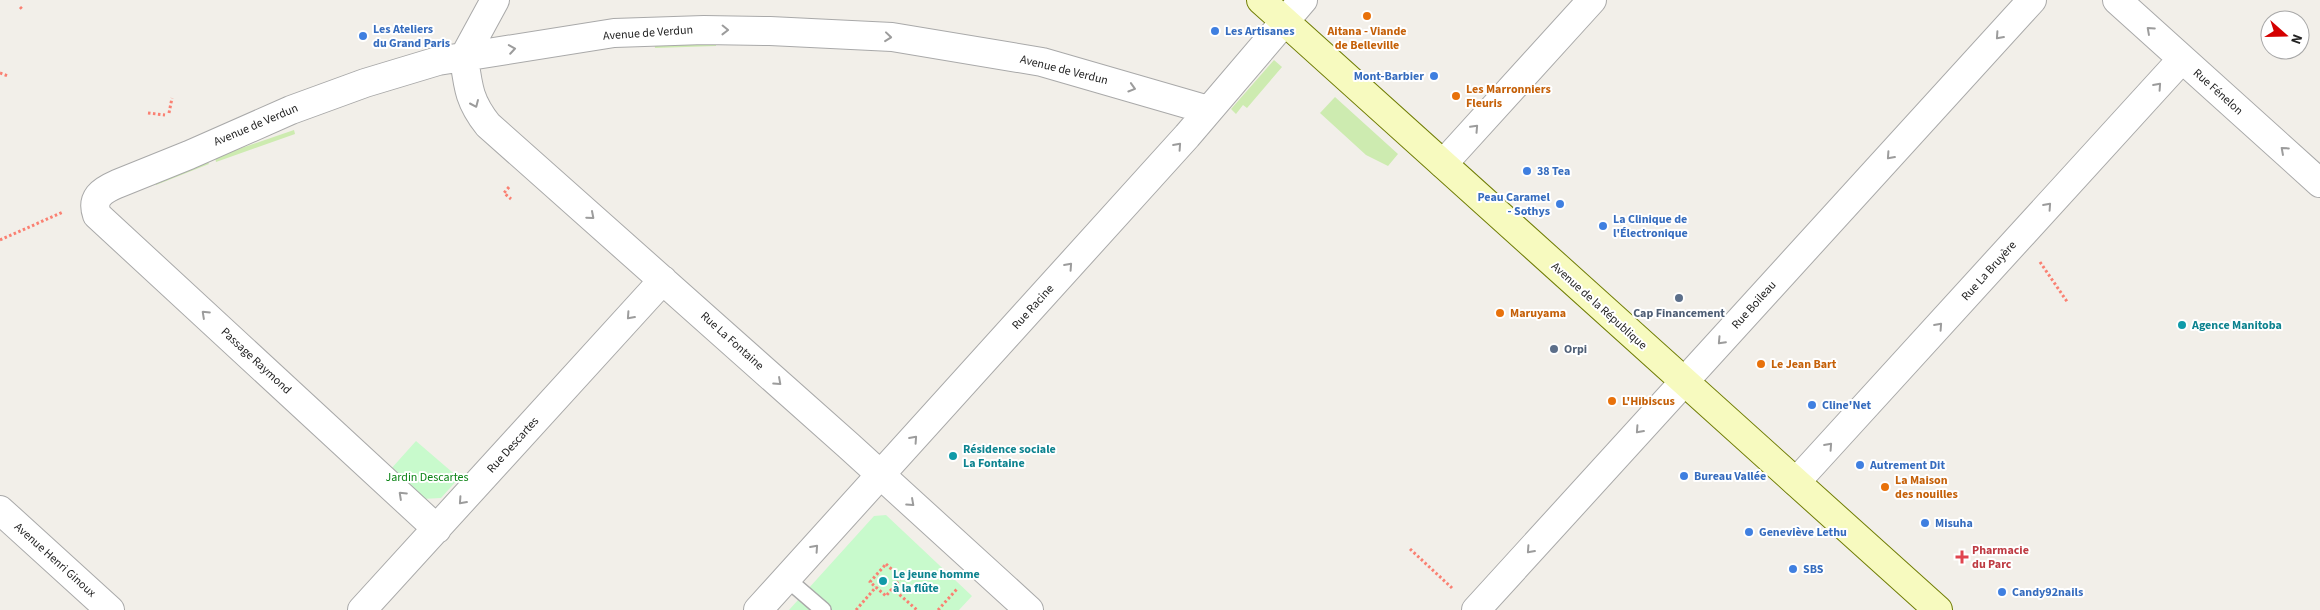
<svg xmlns="http://www.w3.org/2000/svg" width="2320" height="610" font-family="'Source Sans 3',sans-serif">
<style>
.grass{fill:#cdebb0}
.park{fill:#c8facc}
.lines{fill:none;stroke-linecap:round;stroke-linejoin:round}
.service-casing{stroke:#a9a9a9;stroke-width:18}
.minor-casing{stroke:#a9a9a9;stroke-width:30}
.tertiary-casing{stroke:#a9a9a9;stroke-width:30}
.secondary-casing{stroke:#707d05;stroke-width:30}
.path{stroke:#fa8072;stroke-width:3;stroke-dasharray:2.5 2.5;stroke-linecap:butt}
.service{stroke:#fff;stroke-width:15}
.minor{stroke:#fff;stroke-width:28}
.tertiary{stroke:#fff;stroke-width:28}
.secondary{stroke:#f7fabf;stroke-width:28}
.oneway{stroke:#9c9c9c}
.food-dot{fill:#e8710a;stroke:#fff;stroke-width:2}
.shop-dot{fill:#3f7fe0;stroke:#fff;stroke-width:2}
.service-dot{fill:#5c6f8a;stroke:#fff;stroke-width:2}
.culture-dot{fill:#0f9aa8;stroke:#fff;stroke-width:2}
.health-dot{fill:#e0444e;stroke:#fff;stroke-width:2}
.labels{text-anchor:middle;dominant-baseline:central;stroke-width:4;stroke-linejoin:round;paint-order:stroke}
.shop-label{font-size:12px;font-weight:bold;fill:#366cbe;stroke:#fff;text-anchor:start}
.food-label{font-size:12px;font-weight:bold;fill:#c56008;stroke:#fff;text-anchor:start}
.street-label{font-size:12px;fill:#222;stroke:#fff}
.service-label{font-size:12px;font-weight:bold;fill:#4e5e75;stroke:#fff}
.culture-label{font-size:12px;font-weight:bold;fill:#0d838f;stroke:#fff;text-anchor:start}
.park-label{font-size:12px;fill:#0c8416;stroke:#fff}
.health-label{font-size:12px;font-weight:bold;fill:#be3a42;stroke:#fff;text-anchor:start}
</style>
<rect width="100%" height="100%" fill="#f2efe9"/>
<path class="grass" d="M716,40V46L655,48L654,42Z
M1274,60L1282,67L1247,108L1243,105L1236,114L1231,109Z
M1335,97L1398,154L1388,166L1366,155L1320,113Z
M294,130L295,134L216,162L215,157Z
M207,160L209,164L156,185L154,180Z"/>
<path class="park" d="M416,441L459,478L441,498L422,499L390,470Z
M886,515L972,596L959,610H789L874,516Z"/>
<g class="lines">
<defs>
<path id="service" d="M787,579L823,610"/>
<path id="minor" d="M2117,0L2320,183
M464,57C468,87 469,101 488,125L849,446L1029,610
M464,57L495,0
M1443,164L1592,0
M1796,482L2182,59
M437,529L97,215C91,198 101,191 117,184L189,155L291,110L365,83L438,61L614,33L704,30L770,31L892,37L1042,62L1208,110
M362,610L663,280
M758,610L1187,136L1303,0
M1476,610L2032,0"/>
<path id="tertiary" d="M0,510L110,610"/>
<path id="secondary" d="M1261,0L1938,610"/>
</defs>
<use href="#service" class="service-casing"/>
<use href="#minor" class="minor-casing"/>
<use href="#tertiary" class="tertiary-casing"/>
<use href="#secondary" class="secondary-casing"/>
<path class="path" d="M20,7L22,9
M0,73L8,76
M148,113L165,115
M169,113L172,98
M509,187L504,193L511,199
M0,240L63,212
M2040,262L2068,303
M1410,549L1452,588
M886,564L901,578L886,596L870,582Z
M892,588L917,610
M856,610L876,587
M938,610L957,589"/>
<use href="#service" class="service"/>
<use href="#minor" class="minor"/>
<use href="#tertiary" class="tertiary"/>
<use href="#secondary" class="secondary"/>
</g>
<defs><path id="oneway-chevron" d="M-2-3.5L2.5 0L-2 3.5" fill="none" stroke-width="1.6" stroke-linecap="round" stroke-linejoin="round" transform="scale(1.25)"/></defs>
<g class="oneway">
<use href="#oneway-chevron" transform="translate(725 30) rotate(1)"/>
<use href="#oneway-chevron" transform="translate(2150 30) rotate(-138)"/>
<use href="#oneway-chevron" transform="translate(1999 36) rotate(132)"/>
<use href="#oneway-chevron" transform="translate(888 37) rotate(6)"/>
<use href="#oneway-chevron" transform="translate(512 49) rotate(-9)"/>
<use href="#oneway-chevron" transform="translate(2158 86) rotate(-48)"/>
<use href="#oneway-chevron" transform="translate(1132 88) rotate(17)"/>
<use href="#oneway-chevron" transform="translate(475 104) rotate(66)"/>
<use href="#oneway-chevron" transform="translate(1475 128) rotate(-47)"/>
<use href="#oneway-chevron" transform="translate(1178 146) rotate(-48)"/>
<use href="#oneway-chevron" transform="translate(2284 150) rotate(-138)"/>
<use href="#oneway-chevron" transform="translate(1890 156) rotate(132)"/>
<use href="#oneway-chevron" transform="translate(2048 206) rotate(-48)"/>
<use href="#oneway-chevron" transform="translate(591 216) rotate(41)"/>
<use href="#oneway-chevron" transform="translate(1069 266) rotate(-48)"/>
<use href="#oneway-chevron" transform="translate(205 314) rotate(-137)"/>
<use href="#oneway-chevron" transform="translate(630 316) rotate(132)"/>
<use href="#oneway-chevron" transform="translate(1939 326) rotate(-48)"/>
<use href="#oneway-chevron" transform="translate(1721 341) rotate(133)"/>
<use href="#oneway-chevron" transform="translate(778 382) rotate(42)"/>
<use href="#oneway-chevron" transform="translate(1639 430) rotate(132)"/>
<use href="#oneway-chevron" transform="translate(914 439) rotate(-48)"/>
<use href="#oneway-chevron" transform="translate(1829 446) rotate(-48)"/>
<use href="#oneway-chevron" transform="translate(402 495) rotate(-137)"/>
<use href="#oneway-chevron" transform="translate(462 501) rotate(132)"/>
<use href="#oneway-chevron" transform="translate(911 503) rotate(42)"/>
<use href="#oneway-chevron" transform="translate(815 548) rotate(-48)"/>
<use href="#oneway-chevron" transform="translate(1530 550) rotate(132)"/>
</g>
<g class="food-dot">
<circle cx="1367" cy="16" r="5"/>
<circle cx="1456" cy="96" r="5"/>
<circle cx="1500" cy="313" r="5"/>
<circle cx="1761" cy="364" r="5"/>
<circle cx="1612" cy="401" r="5"/>
<circle cx="1885" cy="487" r="5"/>
</g>
<g class="shop-dot">
<circle cx="1215" cy="31" r="5"/>
<circle cx="363" cy="36" r="5"/>
<circle cx="1434" cy="76" r="5"/>
<circle cx="1527" cy="171" r="5"/>
<circle cx="1560" cy="204" r="5"/>
<circle cx="1603" cy="226" r="5"/>
<circle cx="1812" cy="405" r="5"/>
<circle cx="1860" cy="465" r="5"/>
<circle cx="1684" cy="476" r="5"/>
<circle cx="1925" cy="523" r="5"/>
<circle cx="1749" cy="532" r="5"/>
<circle cx="1793" cy="569" r="5"/>
<circle cx="2002" cy="592" r="5"/>
</g>
<g class="service-dot">
<circle cx="1679" cy="298" r="5"/>
<circle cx="1554" cy="349" r="5"/>
</g>
<g class="culture-dot">
<circle cx="2182" cy="325" r="5"/>
<circle cx="953" cy="456" r="5"/>
<circle cx="883" cy="581" r="5"/>
</g>
<path class="health-dot" d="M1959.5 549.5h5v5h5v5h-5v5h-5v-5h-5v-5h5z"/>
<g class="labels">
<g class="shop-label">
<text x="373" y="29">Les Ateliers<tspan x="373" dy="14">du Grand Paris</tspan></text>
<text x="1225" y="31">Les Artisanes</text>
<text x="1424" y="76" text-anchor="end">Mont-Barbier</text>
<text x="1537" y="171">38 Tea</text>
<text x="1550" y="197" text-anchor="end">Peau Caramel<tspan x="1550" dy="14">- Sothys</tspan></text>
<text x="1613" y="219">La Clinique de<tspan x="1613" dy="14">l'Électronique</tspan></text>
<text x="1822" y="405">Cline'Net</text>
<text x="1870" y="465">Autrement Dit</text>
<text x="1694" y="476">Bureau Vallée</text>
<text x="1935" y="523">Misuha</text>
<text x="1759" y="532">Geneviève Lethu</text>
<text x="1803" y="569">SBS</text>
<text x="2012" y="592">Candy92nails</text>
</g>
<g class="food-label">
<text x="1367" y="31" text-anchor="middle">Aitana - Viande<tspan x="1367" dy="14">de Belleville</tspan></text>
<text x="1466" y="89">Les Marronniers<tspan x="1466" dy="14">Fleuris</tspan></text>
<text x="1510" y="313">Maruyama</text>
<text x="1771" y="364">Le Jean Bart</text>
<text x="1622" y="401">L'Hibiscus</text>
<text x="1895" y="480">La Maison<tspan x="1895" dy="14">des nouilles</tspan></text>
</g>
<g class="street-label">
<text transform="translate(648 33) rotate(-4)">Avenue de Verdun</text>
<text transform="translate(1064 70) rotate(14)">Avenue de Verdun</text>
<text transform="translate(2218 92) rotate(42)">Rue Fénelon</text>
<text transform="translate(256 125) rotate(-23)">Avenue de Verdun</text>
<text transform="translate(1989 271) rotate(-48)">Rue La Bruyère</text>
<text transform="translate(1754 305) rotate(-48)">Rue Boileau</text>
<text transform="translate(1599 306) rotate(42)">Avenue de la République</text>
<text transform="translate(1033 307) rotate(-48)">Rue Racine</text>
<text transform="translate(732 341) rotate(42)">Rue La Fontaine</text>
<text transform="translate(256 361) rotate(43)">Passage Raymond</text>
<text transform="translate(513 445) rotate(-48)">Rue Descartes</text>
<text transform="translate(55 560) rotate(42)">Avenue Henri Ginoux</text>
</g>
<g class="service-label">
<text x="1679" y="313">Cap Financement</text>
<text x="1564" y="349" text-anchor="start">Orpi</text>
</g>
<g class="culture-label">
<text x="2192" y="325">Agence Manitoba</text>
<text x="963" y="449">Résidence sociale<tspan x="963" dy="14">La Fontaine</tspan></text>
<text x="893" y="574">Le jeune homme<tspan x="893" dy="14">à la flûte</tspan></text>
</g>
<g class="park-label">
<text x="427" y="477">Jardin Descartes</text>
</g>
<g class="health-label">
<text x="1972" y="550">Pharmacie<tspan x="1972" dy="14">du Parc</tspan></text>
</g>
</g>
<g transform="translate(2285 35) rotate(110)"><circle r="24" fill="#ffffff" stroke="#a7a7a7"/>
<path d="M0-4L9 19L0 12L-9 19Z" fill="#d40000"/>
<text y="-8" font-size="14" font-weight="bold" text-anchor="middle" fill="#222222">N</text>
</g>
</svg>
